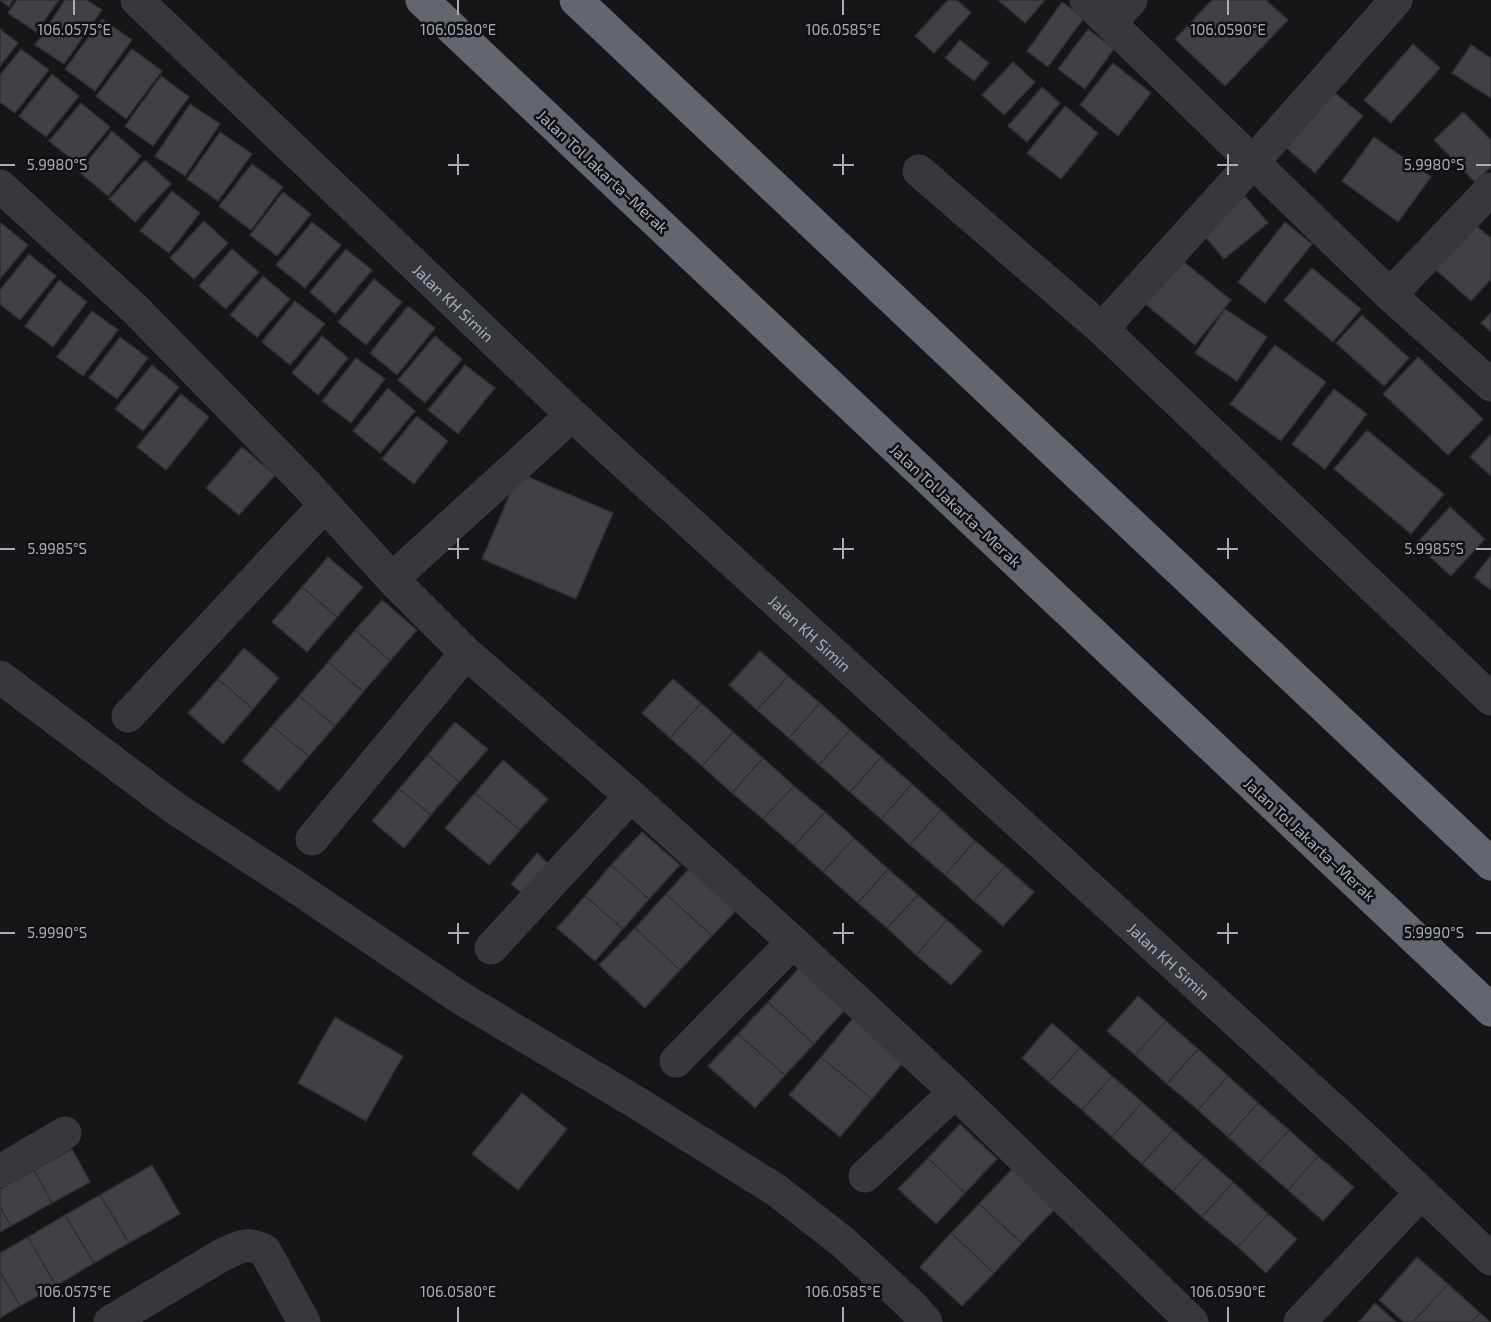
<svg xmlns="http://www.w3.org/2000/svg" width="1491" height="1322" font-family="'Exo 2',sans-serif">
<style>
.building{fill:#404145;stroke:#303034;stroke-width:1.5}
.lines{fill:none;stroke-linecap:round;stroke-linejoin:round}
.minor{stroke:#37383d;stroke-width:33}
.tertiary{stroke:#37383d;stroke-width:33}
.motorway{stroke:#63666e;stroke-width:33}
.ticks{fill:none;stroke:#a8adb8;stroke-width:2}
.labels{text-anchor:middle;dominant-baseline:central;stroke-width:5;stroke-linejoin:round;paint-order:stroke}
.street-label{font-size:16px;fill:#a8adb8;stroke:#111113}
.ticks-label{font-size:15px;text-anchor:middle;fill:#a8adb8;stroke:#111113;stroke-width:5;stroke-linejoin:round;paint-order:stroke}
</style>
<rect width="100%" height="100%" fill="#161618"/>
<path class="building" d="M0,0H13L9,7Z
M17,0H59L36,32L8,13Z
M65,0H87L102,10L64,64L35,45Z
M948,0H957L971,13L934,53L915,36Z
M998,0H1045L1025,23Z
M1212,0H1266L1288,20L1225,86L1175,39Z
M1062,2L1084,18L1048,67L1027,51Z
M102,19L132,40L95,91L65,69Z
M0,29L18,43L0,66Z
M1088,29L1114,49L1085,89L1058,69Z
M960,40L989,63L974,81L945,58Z
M1413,44L1440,68L1391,123L1364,100Z
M1471,45L1491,58V98L1452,73Z
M21,49L49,70L15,113L0,102V75Z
M132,49L162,71L126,119L96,96Z
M1013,62L1035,82L1004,115L982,95Z
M1113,63L1151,93L1118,136L1080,105Z
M52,74L79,96L46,137L19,116Z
M161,76L189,97L153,146L125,126Z
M1323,83L1363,116L1315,173L1276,139Z
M1042,87L1060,103L1027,142L1008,126Z
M81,103L110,127L79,165L49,141Z
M190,104L220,124L185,176L155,156Z
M1065,106L1098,133L1061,179L1027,153Z
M1463,112L1491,140V167L1475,182L1434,140Z
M112,131L141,156L108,196L79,172Z
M220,132L252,154L218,201L187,179Z
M1374,137L1431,177L1398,222L1342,181Z
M145,160L171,184L135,222L109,199Z
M252,164L283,187L251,230L219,206Z
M172,191L200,213L169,253L140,231Z
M283,192L311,214L277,256L250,235Z
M1245,196L1268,223L1224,259L1201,232Z
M204,221L228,243L194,279L170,258Z
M312,222L341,245L305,288L276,265Z
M1285,222L1312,244L1265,303L1238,282Z
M1,223L28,245L0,279V224Z
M1475,225L1491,238V279L1471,301L1435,269Z
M232,249L259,272L226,309L199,286Z
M346,249L372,270L335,314L310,292Z
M29,254L56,276L20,320L0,304V290Z
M1179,258L1231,300L1195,345L1143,302Z
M1312,268L1361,309L1333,342L1284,300Z
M263,276L290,299L257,337L230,315Z
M374,279L402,302L366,345L338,322Z
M59,280L87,302L53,347L25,326Z
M295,301L325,324L290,365L262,342Z
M408,306L435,328L397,375L370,353Z
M1225,309L1267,337L1237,381L1195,353Z
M92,311L118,330L83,376L57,357Z
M1491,313V332L1481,323Z
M1362,315L1409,358L1384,386L1336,343Z
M322,336L348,358L318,395L292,373Z
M435,336L462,359L425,403L398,380Z
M120,337L148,358L117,399L89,378Z
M1275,345L1326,382L1281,441L1230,404Z
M1418,357L1483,419L1448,455L1383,394Z
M356,358L385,379L351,423L322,401Z
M152,365L179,387L143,431L115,409Z
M465,365L495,388L458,434L428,410Z
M388,388L415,411L380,453L353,431Z
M1334,389L1367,414L1325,469L1292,444Z
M181,394L209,417L166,470L137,447Z
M417,416L448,441L414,484L382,459Z
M1367,430L1444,494L1411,534L1334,469Z
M1491,434V476L1470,457Z
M242,447L275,475L239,515L206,488Z
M519,473L613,513L576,599L482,559Z
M1450,507L1485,539L1451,576L1416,544Z
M1491,555V590L1474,577Z
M328,557L363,587L337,617L302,587Z
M302,587L337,617L307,652L272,622Z
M382,600L417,630L390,661L355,630Z
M355,630L390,661L363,692L328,662Z
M244,648L279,678L253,709L218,679Z
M760,651L788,676L757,710L729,685Z
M328,662L363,692L335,726L299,696Z
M788,676L820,703L789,738L757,710Z
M218,679L253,709L223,744L188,713Z
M673,679L701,703L670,738L642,713Z
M299,696L335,726L309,756L272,726Z
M701,703L733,732L702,766L670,738Z
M820,703L850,730L819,765L789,738Z
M455,722L488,749L459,782L428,755Z
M272,726L309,756L279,791L242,761Z
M850,730L881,757L850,792L819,765Z
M733,732L763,758L732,793L702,766Z
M428,755L459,782L431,815L399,789Z
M881,757L912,784L881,819L850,792Z
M763,758L794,786L763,819L732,793Z
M503,760L548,799L520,830L475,793Z
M912,784L941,810L910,845L881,819Z
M794,786L825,812L794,846L763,819Z
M399,789L431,815L404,848L372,821Z
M475,793L520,830L489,865L445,828Z
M941,810L975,841L945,875L910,845Z
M825,812L854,838L823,872L794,846Z
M642,832L680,865L649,899L611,865Z
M854,838L888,869L858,903L823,872Z
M975,841L1005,866L974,901L945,875Z
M537,853L549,864L524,895L511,884Z
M695,862L741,905L712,936L666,894Z
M611,865L649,899L623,929L585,896Z
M1005,866L1034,892L1003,926L974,901Z
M888,869L918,895L887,928L858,903Z
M666,894L712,936L680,970L635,928Z
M918,895L947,920L916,955L887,928Z
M585,896L623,929L595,961L557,928Z
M947,920L982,951L951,985L916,955Z
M635,928L680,970L645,1008L599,965Z
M803,964L849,1005L814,1044L768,1002Z
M1138,996L1166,1021L1135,1055L1107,1031Z
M768,1002L814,1044L785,1075L738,1034Z
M859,1011L910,1054L872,1099L821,1057Z
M335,1017L403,1056L366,1121L298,1083Z
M1166,1021L1198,1049L1167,1084L1135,1055Z
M1052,1023L1080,1048L1049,1082L1022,1058Z
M738,1034L785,1075L755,1108L708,1066Z
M1080,1048L1112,1076L1082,1110L1049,1082Z
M1198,1049L1228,1076L1198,1110L1167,1084Z
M821,1057L872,1099L840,1137L789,1095Z
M1112,1076L1142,1102L1112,1137L1082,1110Z
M1228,1076L1258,1103L1228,1137L1198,1110Z
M522,1093L567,1129L518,1190L472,1154Z
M1142,1102L1173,1130L1142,1164L1112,1137Z
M1258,1103L1289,1130L1258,1164L1228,1137Z
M960,1124L997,1159L965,1193L928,1158Z
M1173,1130L1204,1157L1173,1191L1142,1164Z
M1289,1130L1318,1156L1288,1190L1258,1164Z
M72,1149L90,1182L52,1203L34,1170Z
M1318,1156L1354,1187L1323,1221L1288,1190Z
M1204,1157L1233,1182L1202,1217L1173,1191Z
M928,1158L965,1193L936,1224L898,1189Z
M152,1165L180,1214L129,1243L100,1195Z
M1012,1169L1055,1209L1022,1243L979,1204Z
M34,1170L52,1203L11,1226L0,1207V1189Z
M1233,1182L1268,1214L1238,1247L1202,1217Z
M100,1195L129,1243L94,1263L65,1215Z
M979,1204L1022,1243L994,1273L951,1233Z
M0,1207L11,1226L0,1232Z
M1268,1214L1297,1239L1266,1273L1238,1247Z
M65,1215L94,1263L56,1286L28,1237Z
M951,1233L994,1273L962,1306L920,1267Z
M28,1237L56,1286L20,1306L0,1272V1253Z
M1417,1257L1448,1284L1413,1322H1404L1379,1300Z
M0,1272L20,1306L0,1318Z
M1448,1284L1480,1313L1472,1322H1413Z
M1375,1303L1396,1322H1359Z
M1480,1313L1490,1322H1472Z"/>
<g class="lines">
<path class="minor" d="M1086,0L1253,162L1102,329
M1396,0L1253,162L1390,295L1491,385
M1111,23L1131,0
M919,171L1102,329L1491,699
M0,186L135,309L306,484L392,579L466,653L631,796L793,942L955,1092L1192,1322
M1390,295L1491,189
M392,579L572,415
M0,677L176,809L293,885L459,997L634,1101L776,1190L844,1243L911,1305L926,1322
M128,716L325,505
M312,839L466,653
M491,948L631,796
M676,1061L793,942
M0,1171L65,1133
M865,1176L955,1092
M110,1322L222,1255C240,1247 247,1241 265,1251L304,1322
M1300,1322L1421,1193"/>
<path class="tertiary" id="s1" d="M137,0L572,415L1363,1137L1491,1259"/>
<path class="motorway" d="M422,0L1491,1010
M576,0L1491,864"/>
</g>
<path class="ticks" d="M74,0V15M458,0V15M843,0V15M1228,0V15M458,154V175M843,154V175M1228,154V175M0,165H15M448,165H469M833,165H854M1217,165H1238M1476,165H1491M458,538V559M843,538V559M1228,538V559M0,549H15M448,549H469M833,549H854M1217,549H1238M1476,549H1491M458,923V944M843,923V944M1228,923V944M0,933H15M448,933H469M833,933H854M1217,933H1238M1476,933H1491M74,1307V1322M458,1307V1322M843,1307V1322M1228,1307V1322"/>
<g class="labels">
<g class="street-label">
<text transform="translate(603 171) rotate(43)">Jalan Tol Jakarta–Merak</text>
<text stroke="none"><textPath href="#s1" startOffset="438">Jalan KH Simin</textPath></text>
<text transform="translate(956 505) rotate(43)">Jalan Tol Jakarta–Merak</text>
<text stroke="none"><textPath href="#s1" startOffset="924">Jalan KH Simin</textPath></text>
<text transform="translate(1310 839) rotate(43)">Jalan Tol Jakarta–Merak</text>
<text stroke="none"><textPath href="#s1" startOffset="1410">Jalan KH Simin</textPath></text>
</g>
</g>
<g class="ticks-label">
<text x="74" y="35">106.0575°E</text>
<text x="458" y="35">106.0580°E</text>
<text x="843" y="35">106.0585°E</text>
<text x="1228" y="35">106.0590°E</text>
<text x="57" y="170">5.9980°S</text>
<text x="1434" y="170">5.9980°S</text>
<text x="57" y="554">5.9985°S</text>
<text x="1434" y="554">5.9985°S</text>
<text x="57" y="938">5.9990°S</text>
<text x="1434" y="938">5.9990°S</text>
<text x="74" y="1297">106.0575°E</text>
<text x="458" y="1297">106.0580°E</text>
<text x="843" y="1297">106.0585°E</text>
<text x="1228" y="1297">106.0590°E</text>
</g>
</svg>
